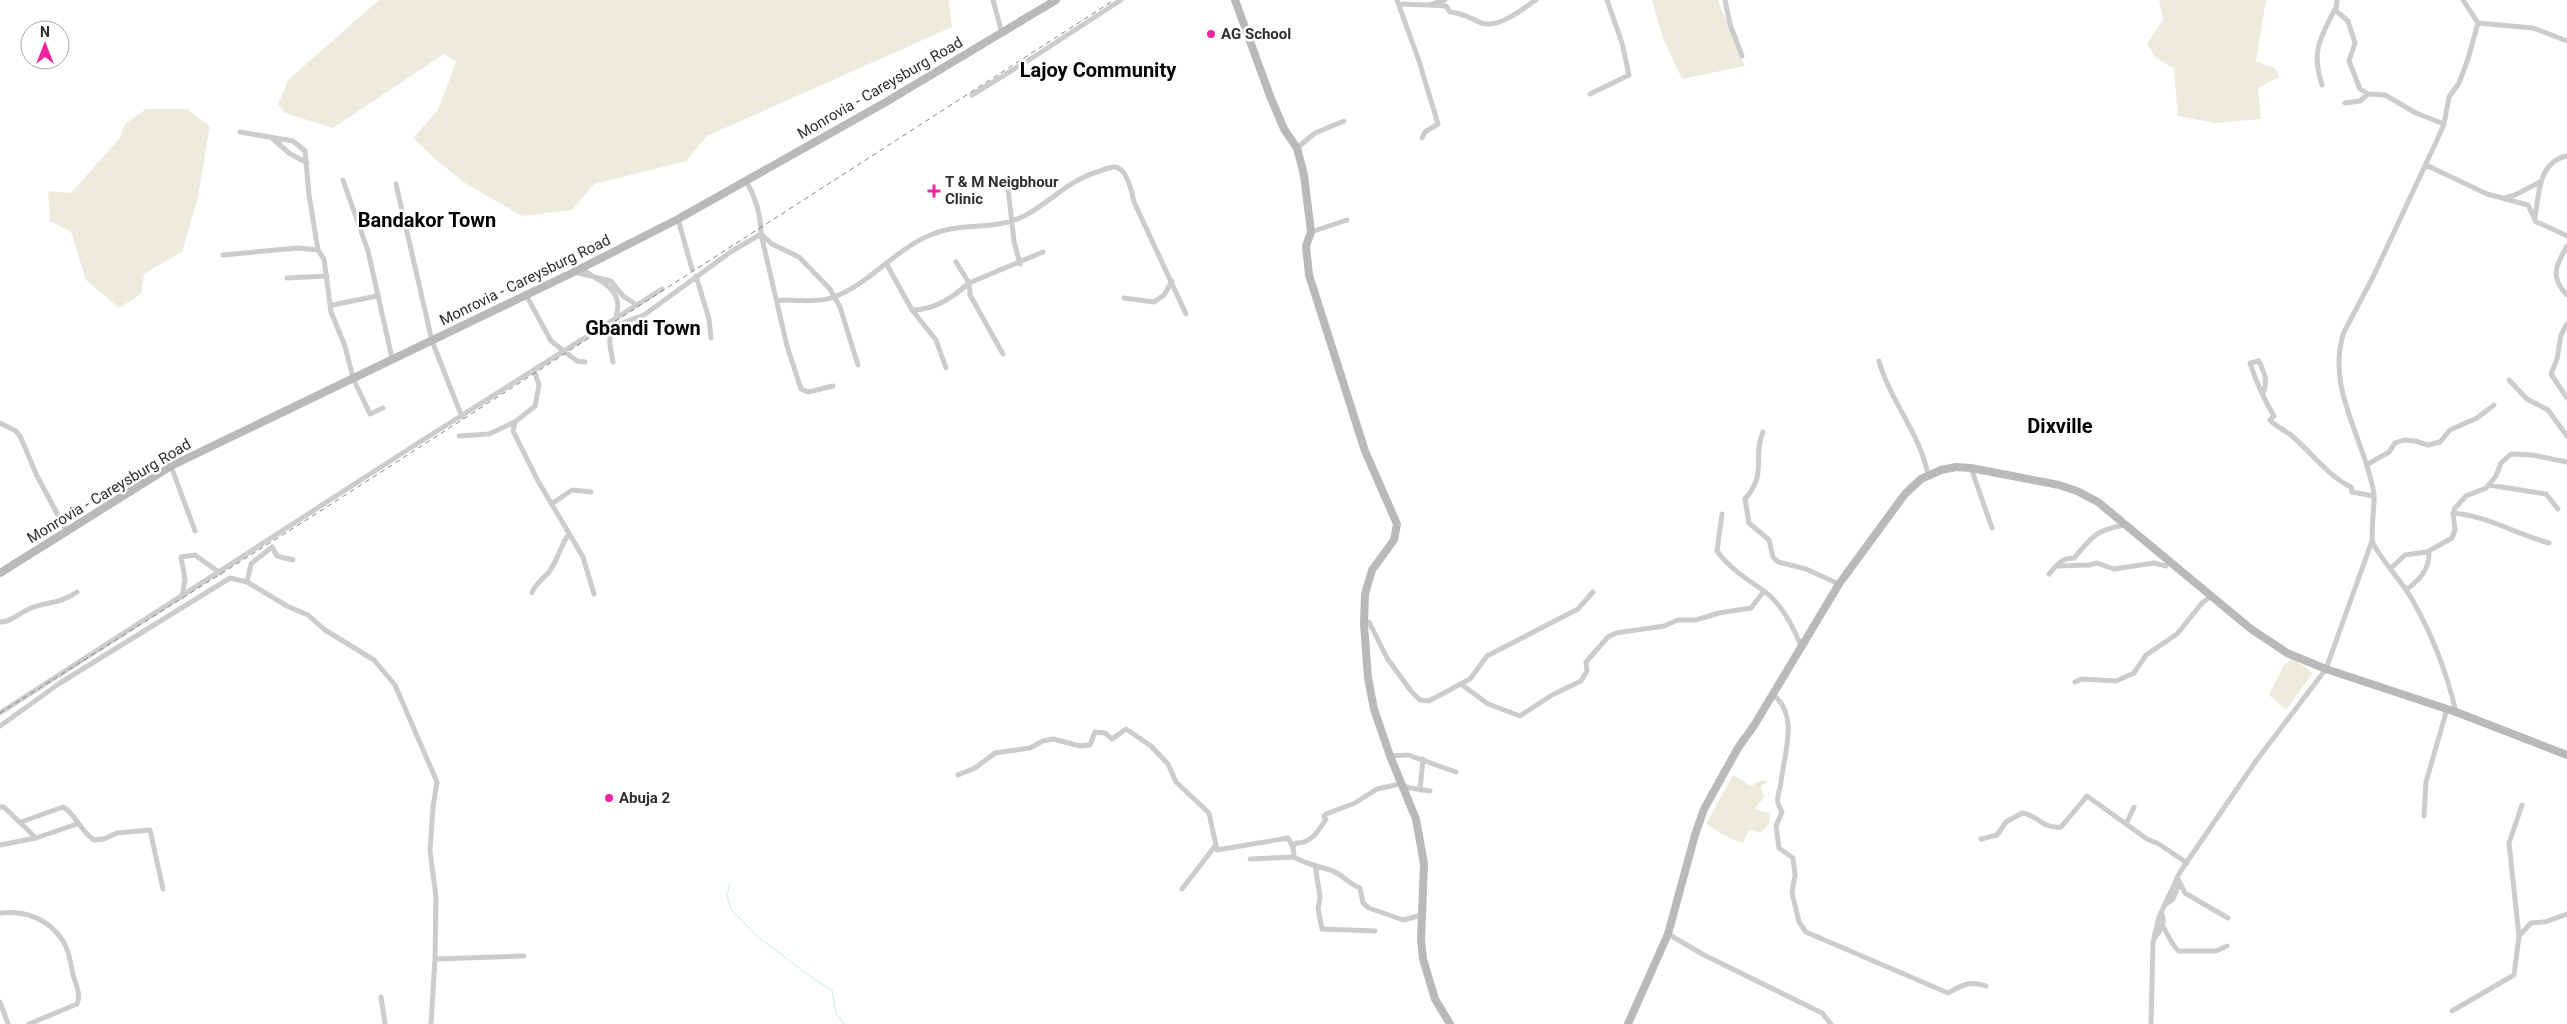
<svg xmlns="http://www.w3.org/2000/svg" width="2567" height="1024" font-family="Roboto,sans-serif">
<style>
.green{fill:#edecdc}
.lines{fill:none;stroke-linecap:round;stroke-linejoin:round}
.stream{stroke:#c6efe9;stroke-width:1}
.minor{stroke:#ccc;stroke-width:5}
.secondary{stroke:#b9b9b9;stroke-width:8}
.rail{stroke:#848484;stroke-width:1;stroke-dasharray:5 4;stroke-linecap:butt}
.poi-dot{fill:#f324a2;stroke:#fff;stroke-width:2}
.labels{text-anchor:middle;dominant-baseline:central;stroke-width:5;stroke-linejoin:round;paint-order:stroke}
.poi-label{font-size:15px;font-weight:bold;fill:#2f2f2f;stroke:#fff;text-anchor:start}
.street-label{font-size:15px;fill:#2f2f2f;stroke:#fff}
.district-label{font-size:20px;font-weight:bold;fill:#000;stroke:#fff}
</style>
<rect width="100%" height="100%" fill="#fff"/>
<path class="green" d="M379,0H949L952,27L707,136L686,161L594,184L572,210L522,216L465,183L435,159L413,138L438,110L456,62L444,54L333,128L285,113L278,104L289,79Z
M1652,0H1718L1745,66L1682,79L1662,36Z
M2159,0H2266L2256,61L2276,69L2279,77L2258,88L2261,119L2215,123L2178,116L2174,69L2155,57L2147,44L2163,19Z
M146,109H187L210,126L198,197L182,252L144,274L141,294L119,308L86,280L71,232L50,221L48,191L71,193L119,139L125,124Z
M2293,658L2313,673L2286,710L2269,695L2284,665Z
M1733,775L1751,786L1760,781H1768L1760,787L1764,797L1755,809L1770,813L1769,823L1761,833L1749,830L1743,843L1725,836L1706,824Z"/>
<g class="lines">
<path class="stream" d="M730,884L727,895L731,909L758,937L815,980L832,990L836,1013L844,1024"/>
<path class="minor" d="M993,0L1002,33
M1397,0L1419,61L1438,124L1425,132L1422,138
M1725,0L1730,24L1742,56
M2337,0L2336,11L2348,21L2355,43L2349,61L2360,89L2368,94L2385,95L2416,113L2444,124
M1400,4L1429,5L1445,0
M1429,5L1446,6L1450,12C1462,13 1468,17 1479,22C1497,31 1522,9 1536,0
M2478,23L2533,28L2567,41
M2322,85C2311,50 2320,39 2336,7
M1590,94L1629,75L1622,43L1607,0
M972,95L1032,58L1121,0
M2345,103L2360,101L2368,94
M240,132L293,141L305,151L309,195L318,250
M273,139L289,153L307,163
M1297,148L1315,133L1344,121
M2426,165L2487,194L2528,205L2536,222C2547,226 2556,231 2567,236
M343,180L368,251L392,358
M1007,180L1014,241L1020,264
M396,184L432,341L462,417
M2505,198L2515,195L2540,182
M2535,217C2539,194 2538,162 2567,156
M678,219L692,269
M1311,232L1347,220
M761,234L787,346L801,389L808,392L833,386
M763,236L772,244L799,257L830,289L840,307L858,365
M2567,246C2556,266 2549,276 2567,295
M223,255L298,248L318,250L324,259L331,312L345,346L353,378L370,414L383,408
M886,263L912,310L936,340L946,368
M582,268C591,277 602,280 610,288C626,304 613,321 610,339C609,346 612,355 613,362
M574,272L611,281L623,296L637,305
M696,276L709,319L711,338
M287,278L327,276
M526,295L551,341L577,361L585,362
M1124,298L1154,302L1164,295L1172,281
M777,300C795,300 817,303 834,297C871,283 896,248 933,234C962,222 997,231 1026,215C1053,200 1069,180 1100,171C1105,169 1110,167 1115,167C1127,168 1132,192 1134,202L1186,314
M332,305L377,296
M912,310C935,310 953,297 969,283L956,262
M2567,324L2561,335L2557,359L2551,374L2567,398
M614,326L644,315L732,251L761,234C761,214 756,198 746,181
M1003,354L970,295L969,283L1043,252
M1879,361C1890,401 1920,433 1928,475
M534,370L539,385L535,406L515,422L513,431L538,481L583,557L594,594
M2509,380L2527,399L2548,410L2567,436
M2263,394C2268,380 2265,374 2259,361L2250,363C2256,382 2264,399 2274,416L2270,420C2276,427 2285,430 2292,436C2311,452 2329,477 2351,487L2352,492L2374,496
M0,423L16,431L21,438L37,476L66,530
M1763,432C1752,458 1768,473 1745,499L1749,523L1769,540L1773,557L1778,562L1806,569L1839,584
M459,436L489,434L515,422
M2368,464L2389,452L2395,443L2404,440L2415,441L2428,445L2440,442L2450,430L2477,418L2494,405
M171,466L195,531
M1971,468L1992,528
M2489,485L2546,494L2558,509
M553,503L572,490L591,492
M2453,513C2488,516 2516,534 2549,543
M1722,514L1717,551C1728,567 1748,580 1764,591C1782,604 1793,626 1801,646
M2056,566L2089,565L2097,563L2114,569L2154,563L2166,566
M2391,568L2405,555L2427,552L2452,538L2455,530L2453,513L2455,508L2466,496L2486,488L2496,476L2501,463L2511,454L2532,455L2567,462
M2049,574C2057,565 2061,558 2074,558C2092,537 2095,530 2125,525
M247,582L251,564L272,547L277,556L293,560
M2406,590C2419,580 2430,570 2429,551
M532,593C534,585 543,579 549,572C558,560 560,546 569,534
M182,597L185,579L181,557L195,555L220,573
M0,622C9,623 17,615 25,611C41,601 58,606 77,592
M1364,624L1369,622L1387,658L1411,691L1420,700L1429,701L1470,679L1487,656L1578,609L1593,592
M2075,682L2082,679L2116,681L2134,673L2146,655L2177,634L2202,603L2211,596
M1461,684L1488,704L1520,716L1552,695L1581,681L1587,671L1586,662L1608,637L1616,633L1664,626L1678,620H1696L1719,613L1751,608L1764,591
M1772,694C1800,714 1784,754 1781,782C1779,795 1774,799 1782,812L1776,826L1779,848L1793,858L1795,875L1792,893L1799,922L1806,932L1948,993C1962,985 1971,980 1986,986
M2456,712C2446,670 2432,633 2410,596C2399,578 2382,561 2373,543C2370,537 2375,504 2374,494C2365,439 2325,388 2344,332L2373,277L2437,140L2444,124L2449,97L2459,83L2468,59L2478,23L2463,0
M0,713L415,445L662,289
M0,726L60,683L230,578L247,582L287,606L308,615L325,630L374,660L395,685L437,782L433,807L430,851L436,897L435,959L431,1024
M1390,756L1408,755L1456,772
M958,775L975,768L995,753L1030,748L1043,741L1053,739L1080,746L1090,745L1095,732L1105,733L1112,739L1126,729L1151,746L1168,764L1176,782L1209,813L1217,850L1288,838L1293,847L1294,857C1304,863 1319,867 1330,870C1341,873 1349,884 1360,888L1363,903L1369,908L1403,920L1422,915
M1403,785L1410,788L1430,791
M1420,790L1423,759
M0,807H4L36,838
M2424,816L2426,782L2447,709
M21,822L63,807C74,812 81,832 94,840L104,839L117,833L150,830L163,889
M2126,824L2134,807
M1981,839L1997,835L2006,822L2022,813C2039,815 2041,829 2061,827L2087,796L2147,839L2159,844L2187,863
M0,845L36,838L77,824
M1293,847L1296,843C1311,844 1319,830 1326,819L1324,816L1326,814L1355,803L1377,789L1400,784
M1250,859L1294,857
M1315,865L1320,897L1318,909L1322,929L1375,931
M2177,877L2185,893L2228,918
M1182,889L1215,846
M2165,905L2173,899L2179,884
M0,913C25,910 49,919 63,941C69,950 71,964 73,975C76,984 81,995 77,1004L29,1024
M2163,926C2166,932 2174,948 2179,951H2216L2227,946
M1668,934L1704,955L1822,1013L1831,1024
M2519,936L2531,923L2545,922L2567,914
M2154,939C2160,931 2167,922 2161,912
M435,959L524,956
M381,997L385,1024
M0,1002L8,1024
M2452,1011L2514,975L2519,936L2509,843L2522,805
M2151,1024L2153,942L2159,917L2180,872L2256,761L2326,669L2372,541"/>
<path class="secondary" d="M1235,0L1270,96L1284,129L1297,148L1304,175L1311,232L1306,246L1309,275L1365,451L1397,524L1394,540L1372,570L1365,594L1364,624L1368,678L1374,709L1390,756L1416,819L1424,864L1421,940L1423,959L1435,999L1450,1024
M0,573L171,466L574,272L678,219L886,102L1056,0
M1628,1024L1668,934L1695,835L1704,809L1738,748L1755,724L1839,584L1905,494L1921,479L1941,470L1956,467L1971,468L2059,485L2077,491L2098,502L2251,629L2287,653L2326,669L2456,712L2567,755"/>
<path class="rail" d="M0,713L322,510L1114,0"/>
</g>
<g class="poi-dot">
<circle cx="1211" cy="34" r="5"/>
<path d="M931.5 183.5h5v5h5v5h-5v5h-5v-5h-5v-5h5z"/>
<circle cx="609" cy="798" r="5"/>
</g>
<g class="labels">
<g class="poi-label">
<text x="1221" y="34">AG School</text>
<text x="945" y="182">T &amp; M Neigbhour<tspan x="945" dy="17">Clinic</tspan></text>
<text x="619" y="798">Abuja 2</text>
</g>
<g class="street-label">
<text transform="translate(880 88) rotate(-30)">Monrovia - Careysburg Road</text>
<text transform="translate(525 280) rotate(-26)">Monrovia - Careysburg Road</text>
<text transform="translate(109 491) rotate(-31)">Monrovia - Careysburg Road</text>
</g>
<g class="district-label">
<text x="1098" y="70">Lajoy Community</text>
<text x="427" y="220">Bandakor Town</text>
<text x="643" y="328">Gbandi Town</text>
<text x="2060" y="426">Dixville</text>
</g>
</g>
<g transform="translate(45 45)"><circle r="24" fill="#ffffff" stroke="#acacac"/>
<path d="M0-4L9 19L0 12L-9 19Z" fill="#f324a2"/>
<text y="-8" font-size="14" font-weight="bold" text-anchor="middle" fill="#2f2f2f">N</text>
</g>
</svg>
